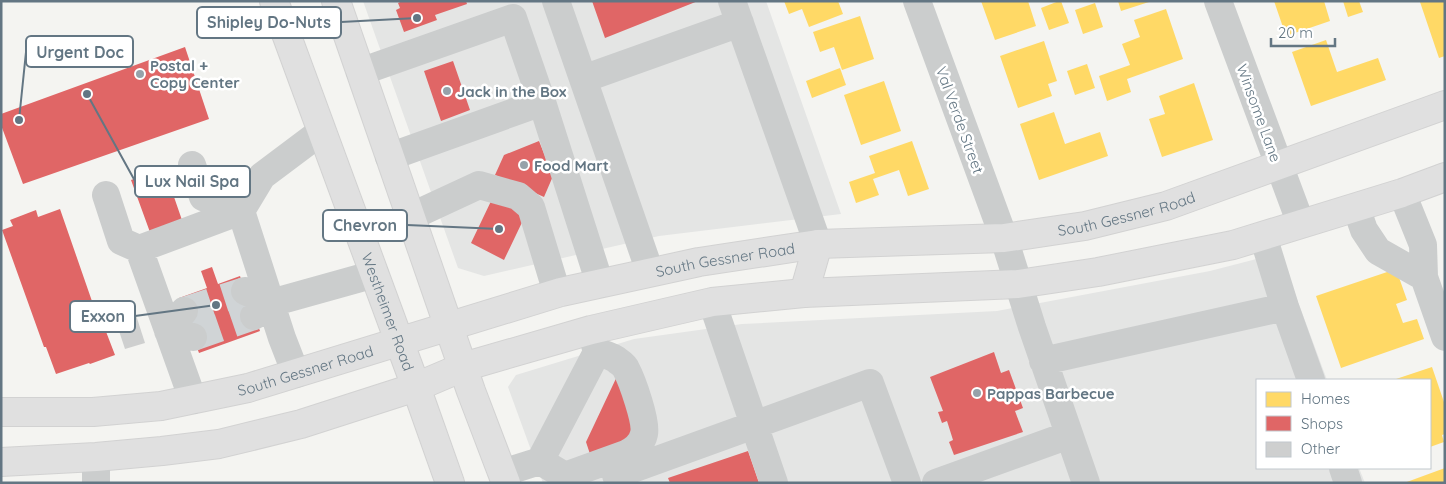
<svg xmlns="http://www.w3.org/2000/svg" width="1446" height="484" font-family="Quicksand,sans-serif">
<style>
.built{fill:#e4e5e4}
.homes{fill:#ffd966}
.shops{fill:#e06666}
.building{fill:#cecfcf}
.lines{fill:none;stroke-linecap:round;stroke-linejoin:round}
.minor-tunnel{stroke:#d0d4d6;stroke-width:28;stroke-dasharray:28 14;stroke-linecap:butt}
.major-casing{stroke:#d2d2d2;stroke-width:30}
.minor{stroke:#cbcdcd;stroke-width:28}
.major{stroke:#e0e0e0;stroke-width:28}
.poi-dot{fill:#96a2aa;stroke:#fff;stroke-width:2}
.labels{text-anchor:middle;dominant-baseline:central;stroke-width:5;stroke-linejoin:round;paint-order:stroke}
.poi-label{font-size:15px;font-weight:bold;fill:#637683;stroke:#fff;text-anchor:start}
.street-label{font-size:15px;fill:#637683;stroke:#fff}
.leader{fill:none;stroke:#637683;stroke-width:2}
.callout-dot{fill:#637683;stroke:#fff;stroke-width:2}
.callout{fill:#fff;stroke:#637683;stroke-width:2}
.callout-label{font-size:16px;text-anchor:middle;font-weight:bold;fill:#637683}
</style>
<rect width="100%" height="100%" fill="#f4f4f1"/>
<path class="built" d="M363,1H766L841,214L659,236L484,276L458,268Z
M1280,253L1327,380H1257V468H1359L1365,483H543L508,387L516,375L634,339L742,324L997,311L1210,271Z"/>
<path class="homes" d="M784,1H838L843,14L809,27L802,9L789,14Z
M981,1H1028L1036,26L995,40Z
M1059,1H1061L1069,23L1049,30L1041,8Z
M1118,1H1149V2L1121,11Z
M1274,1H1324L1330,21L1286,36Z
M1343,1H1359L1363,12L1348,17Z
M1422,1H1445V56L1439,58L1420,2Z
M1095,3L1103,27L1083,34L1075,10Z
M1166,9L1183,59L1127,79L1131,92L1107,101L1099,76L1130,65L1122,44L1140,37L1134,20Z
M860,16L874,59L842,70L834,47L820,52L813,32Z
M1326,40L1337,72L1378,58L1386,80L1311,106L1292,52Z
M1044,41L1057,81L1048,84L1052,96L1018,108L1000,56Z
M1087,64L1095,88L1075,95L1067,71Z
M840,68L846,85L812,98L806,81Z
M884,81L901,131L861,145L844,95Z
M1194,83L1213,140L1162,157L1149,119L1165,114L1159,96Z
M1054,112L1065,144L1100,132L1108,156L1039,180L1020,124Z
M912,141L929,189L908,196L899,170L873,179L879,195L856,203L849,182L875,173L869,156Z
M1396,269L1407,300L1396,304L1403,323L1417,319L1424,339L1341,368L1316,296Z
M1432,367L1445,405V434L1442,435L1444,442L1430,447V380H1393Z
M1445,468V483H1404Z"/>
<path class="shops" d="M402,1H466L467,4L435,15L437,20L404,32L396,10L400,8L398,3Z
M592,1H698L605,38Z
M185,47L209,119L23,184L1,125V114Z
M453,61L470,110L441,121L424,71Z
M539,141L553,176L544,197L495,175L504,155Z
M164,168L183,223L151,235L131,180Z
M493,197L526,214L504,260L471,243Z
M60,209L102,330L105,329L115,355L90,364L89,363L56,374L46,347H44L2,230L13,226L10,220L36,210L38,217Z
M212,267L218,284L240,276L260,331L199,353L179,298L207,288L201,271Z
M994,352L1001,373L1009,370L1023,408L1015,411L1023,432L954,455L949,442L953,440L947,421L942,423L938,412L943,411L930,377Z
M620,370L640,431L593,463L586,442Z
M748,451L759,483H670L668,478Z"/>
<path class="building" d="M135,312L145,343L125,349L115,319Z"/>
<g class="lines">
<path class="minor-tunnel" d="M184,311L245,291
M193,337L254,316"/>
<defs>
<g id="major">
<path id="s1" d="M274,1L416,387L450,483"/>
<path d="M336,1L471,391L506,483"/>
<path d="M804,293L818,244"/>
<path id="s2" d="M1,412H93L161,406L248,388L561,292L699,262L818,244L1004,238L1085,226L1166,206L1445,105"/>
<path d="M1,462L96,457L162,451L219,444L301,424L416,387L463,367L591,330L712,302L804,293L1018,284L1098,272L1233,245L1402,193L1445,177"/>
</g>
</defs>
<use href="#major" class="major-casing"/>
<path class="minor" d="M556,1L650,272
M732,1L818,244
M917,1L1004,238L1032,327L1086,483
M1218,1L1301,224
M360,72L513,18L542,102L600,284
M583,79L740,23
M389,157L542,102
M192,165L203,197L241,211L262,176L322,131
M1402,193L1423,245L1424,277L1445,337
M106,195L121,241L139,249
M1356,207L1364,230L1378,251L1424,277
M410,217L479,185L518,196L531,207L557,293
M1263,236L1285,307L1311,380
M245,291L271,303L254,316
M712,302L774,483
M271,303L375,274
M184,311L168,331L193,337
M1043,361L1285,307
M193,400L139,249L241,211L282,338L296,374
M96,457V483
M540,461L565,476L626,454C634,450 642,443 644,434C647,422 632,380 626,369C625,366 621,363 618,361C613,356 603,354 597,352
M1343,468L1348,483
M502,473L540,461L597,352L592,334
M619,483L616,475L870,383L907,483
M936,483L1069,435"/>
<use href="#major" class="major"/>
</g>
<g class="poi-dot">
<circle cx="140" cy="74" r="5"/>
<circle cx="447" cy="91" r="5"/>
<circle cx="524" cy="165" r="5"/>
<circle cx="977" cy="393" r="5"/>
</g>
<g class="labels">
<g class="poi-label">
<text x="150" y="65">Postal +<tspan x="150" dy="17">Copy Center</tspan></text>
<text x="457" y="91">Jack in the Box</text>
<text x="534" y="165">Food Mart</text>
<text x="987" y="393">Pappas Barbecue</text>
</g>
<g class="street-label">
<text transform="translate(1259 113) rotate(70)">Winsome Lane</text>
<text transform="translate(960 120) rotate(70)">Val Verde Street</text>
<text stroke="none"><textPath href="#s2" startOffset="1149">South Gessner Road</textPath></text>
<text stroke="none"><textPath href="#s2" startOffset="744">South Gessner Road</textPath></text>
<text stroke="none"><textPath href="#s1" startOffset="331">Westheimer Road</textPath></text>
<text stroke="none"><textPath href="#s2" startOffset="309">South Gessner Road</textPath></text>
</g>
</g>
<path class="leader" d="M417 18L341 22M19 120L26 52M87 94L135 181M499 229L407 225M216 305L135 316"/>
<g class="callout-dot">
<circle cx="417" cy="18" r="5"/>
<circle cx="19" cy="120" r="5"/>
<circle cx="87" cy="94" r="5"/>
<circle cx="499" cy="229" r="5"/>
<circle cx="216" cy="305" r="5"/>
</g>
<g class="callout">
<rect x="197" y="7" width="144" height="31" rx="5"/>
<rect x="26" y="36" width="107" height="31" rx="5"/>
<rect x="135" y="166" width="115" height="31" rx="5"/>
<rect x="323" y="210" width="84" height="31" rx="5"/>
<rect x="70" y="301" width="65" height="31" rx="5"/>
</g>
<g class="callout-label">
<text x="269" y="28">Shipley Do-Nuts</text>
<text x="80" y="58">Urgent Doc</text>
<text x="192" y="187">Lux Nail Spa</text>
<text x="365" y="231">Chevron</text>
<text x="103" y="322">Exxon</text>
</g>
<rect width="1446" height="484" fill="none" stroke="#637683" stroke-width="5"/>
<rect x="1256" y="379" width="175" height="90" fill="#ffffff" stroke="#c1c8cd"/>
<rect x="1266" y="392" width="25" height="15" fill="#ffd966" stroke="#c1c8cd"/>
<text x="1301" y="404" font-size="15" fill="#637683">Homes</text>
<rect x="1266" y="416" width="25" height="15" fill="#e06666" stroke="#c1c8cd"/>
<text x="1301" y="429" font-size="15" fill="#637683">Shops</text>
<rect x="1266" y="442" width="25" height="15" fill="#cecfcf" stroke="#c1c8cd"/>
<text x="1301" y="454" font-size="15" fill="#637683">Other</text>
<path d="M1271 38v8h64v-8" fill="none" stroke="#637683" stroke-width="2.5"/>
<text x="1278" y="38" font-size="15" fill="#637683" stroke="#ffffff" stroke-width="4" paint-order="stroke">20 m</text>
</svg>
